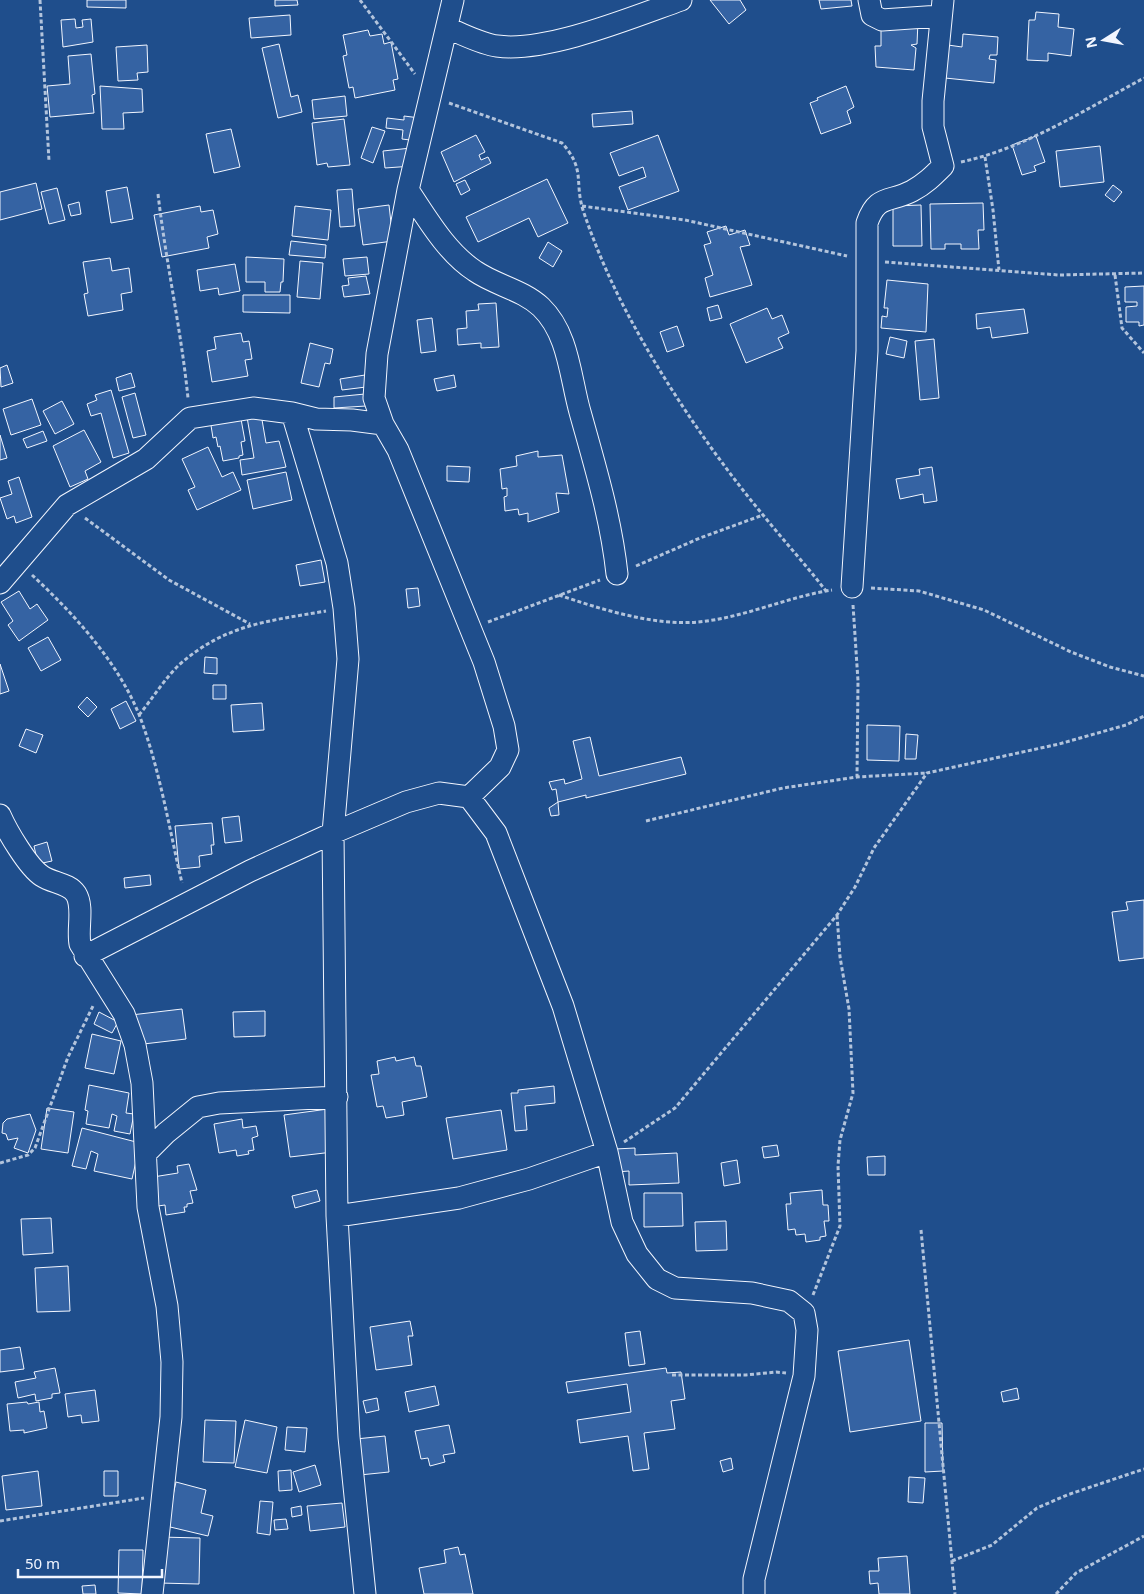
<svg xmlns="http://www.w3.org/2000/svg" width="1144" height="1594" font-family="'Noto Sans',sans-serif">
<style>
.building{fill:#3563a3;stroke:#f2f6ff}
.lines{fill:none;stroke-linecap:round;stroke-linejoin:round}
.minor-casing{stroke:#f2f6ff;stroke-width:23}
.path{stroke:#b3c4dc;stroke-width:3;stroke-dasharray:4 2.5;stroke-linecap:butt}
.minor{stroke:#1f4e8c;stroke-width:21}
</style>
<rect width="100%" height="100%" fill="#1f4e8c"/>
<path class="building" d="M87,0H126V8L87,7Z
M275,0H297L298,5L275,6Z
M710,0H740L746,10L729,24Z
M819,0H851L852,6L821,9Z
M1036,12L1059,14L1058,27L1074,29L1071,56L1048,53V61L1027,60L1029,20H1035Z
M290,15L291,35L251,38L249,18Z
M75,19L76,28L83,27L82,20L91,19L93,42L63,47L61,20Z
M918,21L917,44L911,45L916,48L914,70L876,67L875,46H881V22Z
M368,30L370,36L382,34L384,44L391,42L398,79L393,80L395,90L355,98L353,87L349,88L343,56L347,55L343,35Z
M963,34L998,37L997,55H990L989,59L996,60L994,83L945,78L948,45L962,47Z
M279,44L291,97L298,95L302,112L278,118L262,48Z
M147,45L148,72L137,73L138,80L118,81L116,47Z
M91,54L95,94L92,95L94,113L50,117L47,86L70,84L68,56Z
M100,86L142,89L143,112L123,113L124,129H102Z
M846,86L854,107L847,111L851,123L821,134L810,103L818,100L817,98Z
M345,96L347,116L314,119L312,100Z
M632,111L633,124L593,127L592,114Z
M404,116L420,118L418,141L402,139L403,130L386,128L387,118L404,120Z
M344,119L350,165L328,167L327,163L317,165L312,123Z
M372,127L385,131L373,163L361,158Z
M231,129L240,167L214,173L206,134Z
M476,135L485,152L479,155L481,160L488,157L491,163L454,182L441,152Z
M658,135L679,191L628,210L619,187L646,177L643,167L619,176L610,153Z
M1036,136L1045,162L1034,166L1036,171L1022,175L1012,145Z
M1100,146L1104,182L1060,187L1056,151Z
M411,148L413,166L385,168L383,151Z
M547,179L568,223L538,237L529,218L478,242L466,217Z
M465,180L470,190L461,195L456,184Z
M36,183L42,209L0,220V192Z
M1113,185L1122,192L1114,202L1105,195Z
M127,187L133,219L111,223L106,191Z
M57,188L65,220L49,224L41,192Z
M352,189L355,226L340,227L337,190Z
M79,202L81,214L71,216L68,205Z
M983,203L984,230H978L979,249H961V244H945V249H931L930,204Z
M389,205L393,241L363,245L358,209Z
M921,205L922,246H893V206Z
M200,206L201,212L213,210L218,234L207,237L209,248L162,257L154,215Z
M295,206L331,210L328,240L292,236Z
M726,226L729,235L745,230L750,245L740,247L752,285L710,297L705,278L713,275L704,245L711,243L707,232Z
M291,241L326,245L325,258L289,255Z
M548,242L562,251L553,267L539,258Z
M246,257L284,259L283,282H281L280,292H265V282H246Z
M367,257L369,274L345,276L343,259Z
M110,258L112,271L129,268L132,292L121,294L123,310L88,316L84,294L88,293L83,262Z
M300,261L323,263L320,299L297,297Z
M235,264L240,291L219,295L218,288L200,291L197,270Z
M366,276L370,294L344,297L342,286L349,285L348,278Z
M887,280L928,284L926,332L881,328L882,316L887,317L888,308H884Z
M1144,286V325L1139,326V322H1126V307L1137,306V302H1125V287Z
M243,295H290V313L243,312Z
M496,303L499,347L481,348V343L458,345L457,329L467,328L466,311L479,310L478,304Z
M718,305L722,318L710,321L707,308Z
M767,308L772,319L782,315L789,333L778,338L783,348L746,363L730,324Z
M1024,309L1028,333L992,338L990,327L977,329L976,314Z
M432,318L436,351L421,353L417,320Z
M677,326L684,346L667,352L660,332Z
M241,333L243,342L249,341L252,359L245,360L248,376L212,382L207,351L216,349L214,337Z
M890,337L907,341L904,358L886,354Z
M934,339L939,398L920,400L915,341Z
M310,343L333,349L330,364L325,363L319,387L301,383Z
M7,365L13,383L1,387L0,368Z
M131,373L135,387L119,391L116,378Z
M365,375L366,387L342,390L340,379Z
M454,375L456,387L437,391L434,379Z
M111,390L129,453L113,458L101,413L91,416L87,404L97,400L95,395Z
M135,393L146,435L133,438L122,397Z
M365,394L366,406L334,408V397Z
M32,399L41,425L11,435L3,409Z
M62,401L74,424L55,434L43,411Z
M239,408L245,441L241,442L243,455L239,456V458L223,461L220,446L218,447L216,437L213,438L209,413Z
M261,414L266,443L279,441L286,467L242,475L240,460L254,458L247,417Z
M84,430L101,462L85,471L88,479L70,487L53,446Z
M43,431L47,441L27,448L23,439Z
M0,435L7,458L0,460Z
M208,447L222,477L233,472L241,490L197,510L188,490L195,487L182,459Z
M538,451V457L562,455L569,494L556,493L559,512L528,522V513L519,515L518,509L505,511L504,497L507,496V488L502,489L500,469L517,466L516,456Z
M447,466L470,467L469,482L447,481Z
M932,467L937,501L924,503L923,494L900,499L896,479L920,475L919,469Z
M286,472L292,500L253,509L247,480Z
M19,477L32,517L16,523L14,516L7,519L0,498L12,494L8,481Z
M321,560L325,582L300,586L296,565Z
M418,588L420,606L408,608L406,589Z
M19,591L30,609L37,604L48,620L19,641L8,625L13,621L1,602Z
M48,637L61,660L41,671L28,648Z
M205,657L217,658V674L204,673Z
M0,664L9,691L0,694Z
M213,685H226V699H213Z
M87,697L97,707L88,717L78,707Z
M126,701L136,721L120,729L111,709Z
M262,703L264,730L233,732L231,705Z
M867,725L900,726L899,761L867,760Z
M26,729L43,735L36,753L19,746Z
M906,734L918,735L916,759H905Z
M590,737L599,776L681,757L686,774L586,798V795L558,802L556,789L552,790L549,782L564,779L565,784L582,779L573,741Z
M558,802L559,815L551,816L549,808Z
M239,816L242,841L225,843L222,818Z
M212,823L214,845H211L212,854L199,856L200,867L179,869L175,826Z
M47,842L52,861L38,864L34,846Z
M150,875L151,885L125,888L124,878Z
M1144,900V958L1119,961L1112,912L1128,910L1126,902Z
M182,1009L186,1039L135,1045L131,1015Z
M265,1011V1036L234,1037L233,1012Z
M99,1012L118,1022L112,1033L94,1024Z
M92,1034L121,1041L114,1074L85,1068Z
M395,1057L396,1061L414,1057L416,1066H421L427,1097L402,1102L404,1115L386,1118L383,1106L377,1107L371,1075L379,1074L377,1061Z
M89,1085L129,1093L126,1113L134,1114L130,1134L114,1131L117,1116L112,1114L109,1128L86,1124L88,1111L85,1110Z
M554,1086L555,1103L525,1106L527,1130L515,1131L511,1093H518V1090Z
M47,1108L74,1112L68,1153L41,1149Z
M328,1109L333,1152L290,1157L284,1115Z
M501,1110L507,1150L453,1159L446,1118Z
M30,1114L36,1130L28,1153L14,1148L18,1138L8,1140L6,1134L2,1133L3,1123L7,1119Z
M242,1119L243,1128L256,1126L258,1136L252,1138L254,1150L248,1151L249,1154L237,1156L236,1150L219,1153L214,1124Z
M82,1128L140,1143L132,1179L94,1171L98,1154L91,1151L86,1169L72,1166Z
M777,1145L779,1156L764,1158L762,1147Z
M635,1148V1155L677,1153L679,1183L629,1185V1171L616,1172L615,1149Z
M885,1156V1175H868L867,1157Z
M737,1160L740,1183L724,1186L721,1163Z
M189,1164L197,1190L190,1191L193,1203L187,1204V1207H184L185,1212L166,1215L165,1205L158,1206L153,1177L178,1173L177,1166Z
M317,1190L320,1201L295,1208L292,1196Z
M822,1190L823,1205H828L829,1221H824L826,1236L820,1237V1240L806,1242L805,1234L796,1235L795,1229L788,1230L786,1204H791L790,1193Z
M644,1193H682L683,1226L644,1227Z
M51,1218L53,1253L23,1255L21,1219Z
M726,1221L727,1250L696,1251L695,1222Z
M68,1266L70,1311L37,1312L35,1268Z
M410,1321L413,1336H408L412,1365L376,1370L370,1327Z
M640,1331L645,1364L629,1366L625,1333Z
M909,1340L921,1421L850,1432L838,1351Z
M20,1347L24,1369L0,1372V1350Z
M55,1368L60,1393L52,1394V1398L36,1401L35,1394L18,1398L15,1382L36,1378L34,1372Z
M666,1368L667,1373L681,1372L685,1399L671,1401L675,1429L644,1433L649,1469L633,1471L628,1436L580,1443L577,1420L631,1412L627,1384L568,1393L566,1382Z
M435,1386L439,1405L409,1412L405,1392Z
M1017,1388L1019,1399L1003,1402L1001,1392Z
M95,1390L99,1421L82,1423L81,1415L68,1417L65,1394Z
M377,1398L379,1410L366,1413L363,1401Z
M27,1402L28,1404L39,1402L40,1412L44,1411L47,1428L24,1433V1430L10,1431L7,1404Z
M205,1420L236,1421L234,1463L203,1462Z
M245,1420L277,1427L267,1473L235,1467Z
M925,1423H942L943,1471L925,1472Z
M449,1425L455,1453L443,1455L445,1462L430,1466L428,1458L421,1459L415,1431Z
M287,1427L307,1428L305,1452L285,1450Z
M385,1436L389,1472L350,1476L346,1440Z
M731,1458L733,1469L723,1472L720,1461Z
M315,1465L321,1485L299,1492L293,1472Z
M291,1470L292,1490L279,1491L278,1471Z
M38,1471L42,1506L6,1510L2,1476Z
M104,1471H118V1496H104Z
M909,1477L925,1478L923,1503L908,1502Z
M176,1482L206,1490L201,1513L213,1516L208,1536L166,1526Z
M260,1501L273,1502L270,1535L257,1533Z
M342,1503L345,1527L310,1531L307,1506Z
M301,1506L302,1515L292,1517L291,1508Z
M286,1519L288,1529L275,1530L274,1520Z
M160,1537L200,1538L199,1584L159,1583Z
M458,1547L460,1555L465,1554L473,1594H424L419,1568L446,1563L444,1550Z
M119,1550H143L142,1594L118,1593Z
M907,1556L910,1594H879L878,1583L870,1584L869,1571H879L878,1558Z
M95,1585L96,1594H83L82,1586Z"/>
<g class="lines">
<defs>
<path id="minor" d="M453,0L408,190L377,354L374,398L383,424L398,450L484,662L504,726L508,750L500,767L469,797
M869,0L872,15L882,20L940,16
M447,28C463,34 481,44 497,46C546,53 633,17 681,0
M408,190C427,218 446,252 475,271C495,285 523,290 541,307C569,334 570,377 580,412C595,466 611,518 617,574
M292,413L337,563L344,608L348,659L333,833L337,1216L349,1437L365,1594
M0,583L67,505L146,459L190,418L253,408L292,413L316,419L352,420L383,424
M852,587L867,351V223C877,194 889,203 912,191C925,184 933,176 943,166L933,127V101L943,0
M0,815C7,831 28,867 42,876C52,883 69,883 76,894C84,907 77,929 80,944L124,1014L135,1045L142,1083L148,1207L167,1306L172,1362L171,1417L152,1594
M85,956L250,871L333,833L406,802L439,793L469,797L496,833L563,1006L607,1152L622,1222L637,1254L657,1279L675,1288L752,1293L789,1301L804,1313L807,1330L804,1376L754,1579V1594
M146,1153L166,1133L198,1107L219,1103L337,1097
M337,1216L459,1198L529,1179L607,1152"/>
</defs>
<use href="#minor" class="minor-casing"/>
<path class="path" d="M40,0L49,161
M360,0L415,74
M449,103L562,143C586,170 574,181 583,210C594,243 608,276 624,307C662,380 711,452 763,515C784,541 806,565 826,591
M985,157L993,210L999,270
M961,162C1026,148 1086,109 1144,78
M158,194C166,263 181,329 188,398
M582,206L685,220L847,256
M885,262L1059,275L1144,273
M1115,275L1122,328L1144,353
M85,518L169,580L250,624
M636,566L700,538L763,515
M32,575C74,614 119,663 140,717C160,770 169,828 182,883
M871,588L919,591L984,610L1071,652L1110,667L1144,676
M559,595C600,609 654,626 698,622C743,618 787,597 832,590
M853,605L858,681L857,777
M488,622L600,580
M139,715C152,699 165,678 180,664C226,624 269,621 326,611
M646,821L783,788L857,777L927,773
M624,1142L675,1108L837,915L855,887L874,848L927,773L1059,744L1126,725L1144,716
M0,1163L28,1155L35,1148L68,1057L94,1004
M921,1230L955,1594
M813,1295L840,1226L838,1166L840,1140L853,1093L849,1009L840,957L837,915
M672,1375H746L776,1372L786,1373
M0,1521L144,1498
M952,1561L992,1545L1037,1508L1067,1495L1144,1469
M1056,1594L1076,1573L1144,1536"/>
<use href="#minor" class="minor"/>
</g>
<g transform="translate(1104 40) rotate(259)" stroke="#1f4e8c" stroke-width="4" paint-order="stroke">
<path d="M0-4L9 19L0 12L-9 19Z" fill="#f2f6ff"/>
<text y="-8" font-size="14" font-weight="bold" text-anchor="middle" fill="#f2f6ff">N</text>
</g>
<path d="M18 1569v8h144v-8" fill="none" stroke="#f2f6ff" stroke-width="2.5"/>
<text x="25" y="1569" font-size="15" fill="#f2f6ff" stroke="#1f4e8c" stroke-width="4" paint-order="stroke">50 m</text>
</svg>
